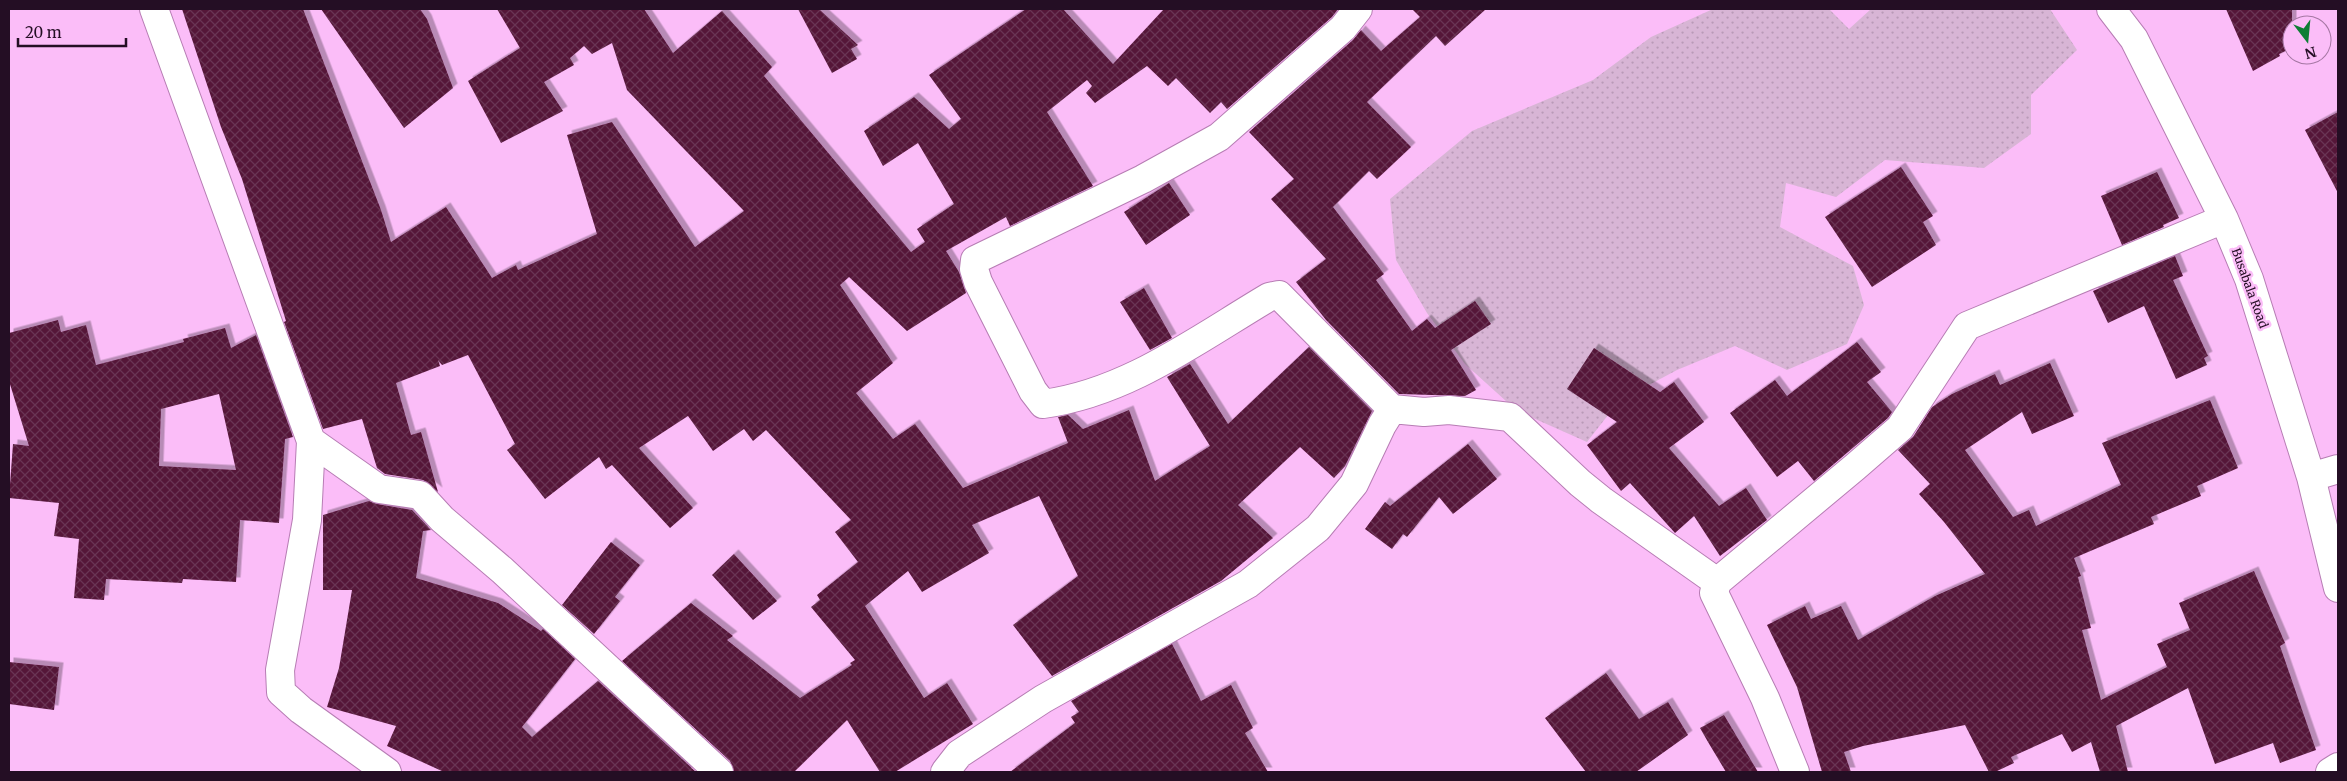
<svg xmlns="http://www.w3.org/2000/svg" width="2347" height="781" font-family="Merriweather,serif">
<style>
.green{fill:url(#green-dots)}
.building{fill:url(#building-cross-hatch);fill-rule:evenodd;filter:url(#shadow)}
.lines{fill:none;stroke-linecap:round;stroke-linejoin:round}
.minor-casing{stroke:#b77db4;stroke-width:30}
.minor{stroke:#fff;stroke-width:28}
.labels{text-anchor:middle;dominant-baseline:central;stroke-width:5;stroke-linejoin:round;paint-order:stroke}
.street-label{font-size:12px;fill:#240e24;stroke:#fbbdf8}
</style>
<defs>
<pattern id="green-dots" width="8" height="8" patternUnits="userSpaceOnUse" patternTransform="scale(1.25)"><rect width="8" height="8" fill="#d8b5d5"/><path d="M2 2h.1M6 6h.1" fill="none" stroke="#b99ab7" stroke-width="1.8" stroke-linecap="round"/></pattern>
<pattern id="building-cross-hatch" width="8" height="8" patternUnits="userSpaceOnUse" patternTransform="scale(1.25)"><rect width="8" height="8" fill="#541439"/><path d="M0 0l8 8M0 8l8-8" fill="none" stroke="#693553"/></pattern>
<filter id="shadow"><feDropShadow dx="4.5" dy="-4.5" stdDeviation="0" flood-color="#0004"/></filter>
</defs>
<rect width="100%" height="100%" fill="#fbbdf8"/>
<path class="green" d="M1713,9H1829L1849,29L1871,9H2050L2077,50L2031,95V134L1984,168L1885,160L1836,197L1786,183L1780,227L1853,266L1864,305L1847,344L1787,370L1735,346L1677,370L1619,401L1587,442L1517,411L1465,364L1427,313L1396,260L1390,199L1472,131L1593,80L1651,37Z"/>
<path class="building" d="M182,9H303L381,210L391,242L446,207L492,278L516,265L518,270L597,234L567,135L612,122L695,247L744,211L627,90L612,43L592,54L584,46L570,58L574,65L544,82L563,111L501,143L468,81L520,48L497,9H644L673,53L722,11L772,67L764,76L911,252L925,242L917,229L954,204L918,143L883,166L864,131L914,97L949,129L961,119L929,75L1026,9H1063L1113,64L1164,9H1338L1332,17L1227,109L1221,102L1210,113L1176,78L1168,86L1147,66L1095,103L1086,93L1092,86L1087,80L1047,112L1093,186L1010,226L1006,217L946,251L959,272L966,293L907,331L849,277L840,285L893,363L856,393L893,439L915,424L963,488L1068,443L1058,417L1068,415L1083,429L1129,410L1155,481L1210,446L1167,377L1190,364L1228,424L1309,347L1372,411L1345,466L1334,478L1300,447L1238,505L1273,538L1221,581L1052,676L1013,625L1078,576L1039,496L972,525L989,553L922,592L908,571L865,606L924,698L947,683L973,724L895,772H880L847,720L794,772H734L730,761L622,661L691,603L733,636L727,640L800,698L852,665L850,663L855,660L811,607L820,600L817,595L858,562L835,532L851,520L766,430L753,441L744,429L713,451L688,416L639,448L693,508L670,528L612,465L606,469L599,457L545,499L507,450L515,444L468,355L442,365L438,360L440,366L396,383L411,435L421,432L438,492L423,480L385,474L377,468L362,419L323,429L284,322L286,321L242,179L221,127Z
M321,9H420L427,19L453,88L404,128Z
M798,9H819L858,45L851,49L857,59L832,73Z
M1412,9H1486L1445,46L1436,36L1367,102L1411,147L1377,179L1369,171L1333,207L1384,274L1376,280L1412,331L1427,319L1435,328L1475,301L1491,324L1451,350L1476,390L1465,396L1399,394L1326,320L1296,282L1326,259L1271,199L1294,179L1249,132L1353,40L1361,30L1381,51L1420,17Z
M2226,9H2292V48L2279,54L2280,56L2253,71Z
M2338,112V193L2305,130Z
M1901,167L1933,216L1923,222L1936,245L1872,287L1825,217Z
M2157,172L2179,218L2163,225L2164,227L2122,245L2101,196Z
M1169,183L1190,215L1146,245L1124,212Z
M2175,256L2183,276L2173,280L2208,356L2204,358L2207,365L2176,379L2144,306L2108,323L2093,291Z
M1144,288L1172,338L1150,350L1120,302Z
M58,320L61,332L86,325L96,365L184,342L183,339L225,328L231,348L256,335L293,437L285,439L279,523L240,520L236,582L183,579L182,583L106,579L104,600L74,598L79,539L54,536L59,503L9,498L13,444L29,446L9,381V333ZM219,394L236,470L159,466L161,409Z
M1857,342L1881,372L1867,382L1892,412L1888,418L1814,481L1798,461L1777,477L1730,413L1775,380L1787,396Z
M1594,348L1660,392L1674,382L1704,422L1669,448L1719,506L1746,488L1767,520L1720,556L1694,516L1675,533L1630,483L1621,491L1587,445L1617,422L1567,389Z
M2050,363L2074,416L2032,434L2022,412L1965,450L2013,517L2029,510L2036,526L2121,485L2102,443L2210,400L2238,468L2197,486L2201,496L2151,517L2154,524L2074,558L2081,576L2078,577L2091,628L2082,630L2101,700L2167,667L2157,644L2190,630L2179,603L2254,571L2285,643L2280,646L2316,750L2280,763L2273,743L2215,764L2188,688L2116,726L2128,772H2100L2091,742L2072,752L2062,734L2011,757L2014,763L1995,772H1989L1965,725L1863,746L1844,752L1851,772H1822L1797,687L1767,625L1805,606L1811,619L1841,606L1858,640L1935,596L1985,574L1944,522L1919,494L1930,484L1898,450L1913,437L1932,407L1952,394L1995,374L2000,385Z
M1468,444L1497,479L1453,514L1439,497L1407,537L1403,534L1392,549L1365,529L1385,502L1390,506Z
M369,501L377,504L412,510L431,530L423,531L416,578L498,603L541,631L543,629L575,659L522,727L532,737L598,681L696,772H444L387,746L396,726L327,707L339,668L352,590H323V515Z
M611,542L640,565L615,597L620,601L594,634L562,605Z
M734,554L777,601L753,620L712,575Z
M1172,644L1201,701L1231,685L1253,728L1245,733L1268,772H1010L1075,723L1071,717L1079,712L1071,701Z
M9,662L59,667L54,710L9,704Z
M1606,673L1639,719L1668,702L1688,735L1636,772H1586L1545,718Z
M1724,715L1758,772H1726L1708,742L1700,728Z"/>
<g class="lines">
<defs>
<path id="minor" d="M154,9L311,441L307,520L280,670L281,692L301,710L387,772
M1358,9L1343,28L1219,137L1143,179L975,260L974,269L978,282L1033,391L1043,404C1127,393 1198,339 1269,297L1279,295L1392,409
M2111,9L2134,39L2224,219L2249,279L2311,477L2338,588
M311,441L379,489L420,495L442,519L502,570L719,772
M2311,477L2338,469
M1717,582L1855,467L1900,428L1967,326L2224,219
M945,772L959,754L1043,699L1248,584L1318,528L1354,484L1382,425L1392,409L1424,412L1449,410L1510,417L1580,483L1601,500L1717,582L1714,593L1765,698L1795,772
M2330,772L2338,767"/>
</defs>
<use href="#minor" class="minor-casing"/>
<use href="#minor" class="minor"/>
</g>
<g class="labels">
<g class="street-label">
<text transform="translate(2250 288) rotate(70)">Busabala Road</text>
</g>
</g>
<rect width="2347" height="781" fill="none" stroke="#240e24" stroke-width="20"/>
<g transform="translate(2307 40) rotate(164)"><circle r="24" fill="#fbbdf8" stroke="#a577a3"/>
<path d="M0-4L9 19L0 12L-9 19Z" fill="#0d7e34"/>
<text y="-8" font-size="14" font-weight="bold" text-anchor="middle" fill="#240e24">N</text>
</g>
<path d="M18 38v8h108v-8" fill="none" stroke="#240e24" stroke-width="2.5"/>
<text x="25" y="38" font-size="15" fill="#240e24" stroke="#fbbdf8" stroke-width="4" paint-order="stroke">20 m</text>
</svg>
